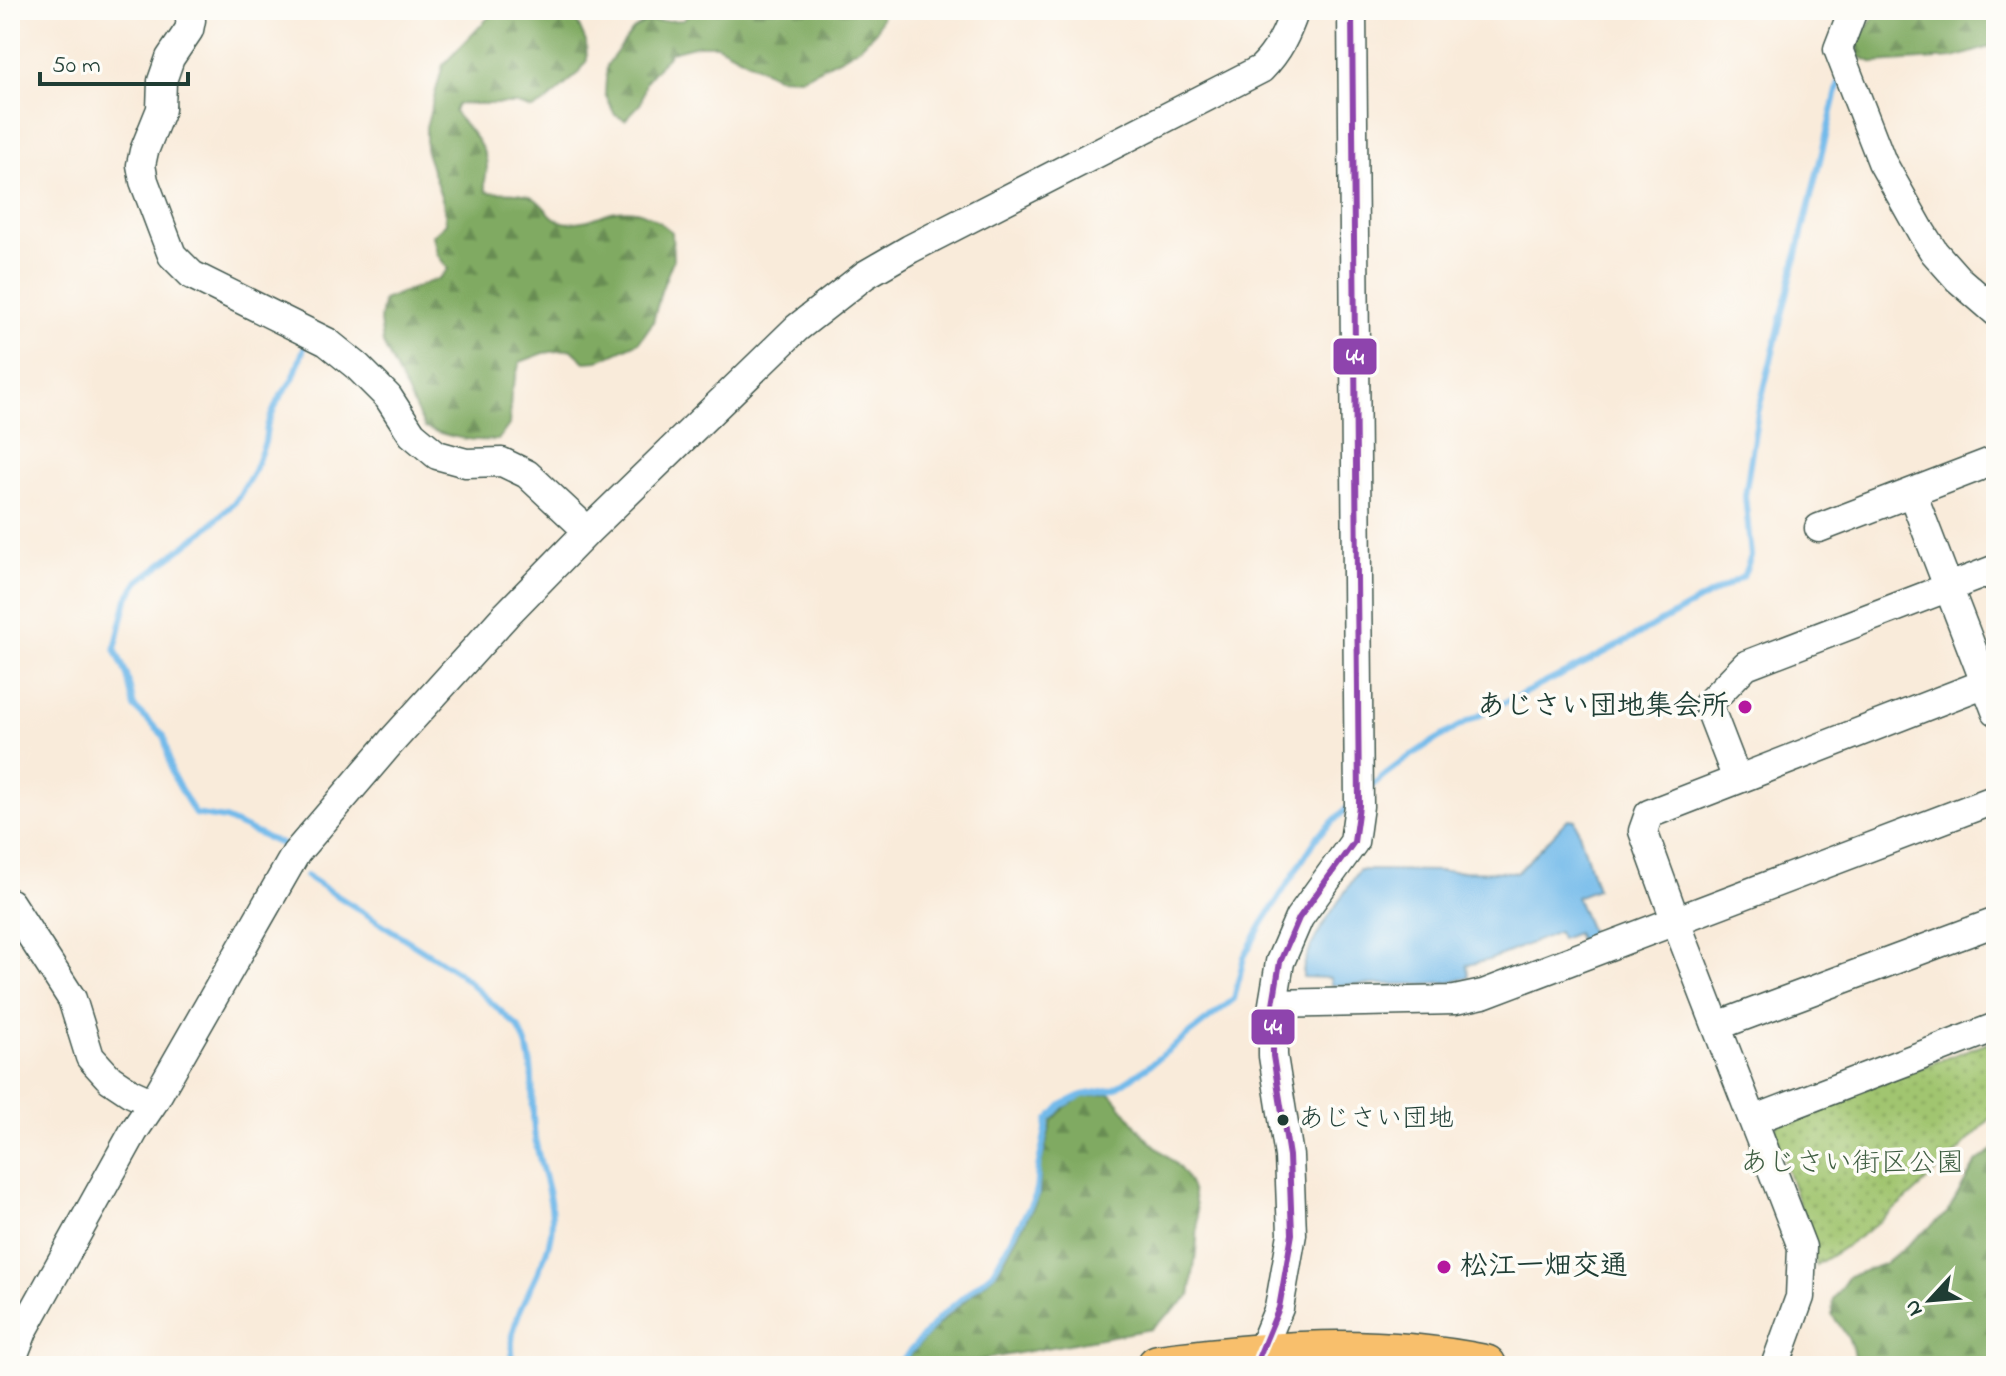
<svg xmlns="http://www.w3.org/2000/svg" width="2006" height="1376" font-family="'Indie Flower','Klee One',sans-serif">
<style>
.forest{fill:url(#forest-firs);stroke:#50744b;stroke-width:2}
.park{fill:url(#park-dots);stroke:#608152;stroke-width:2}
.water{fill:#72baea;stroke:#487c8f;stroke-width:2}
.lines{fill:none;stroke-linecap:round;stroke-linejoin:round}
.stream{stroke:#72baea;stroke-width:6}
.minor-casing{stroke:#40574d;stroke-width:31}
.highway-casing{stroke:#40574d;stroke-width:45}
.minor{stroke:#fff;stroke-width:28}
.highway{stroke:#f8bf6c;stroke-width:42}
.bus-1-casing{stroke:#fdfcf7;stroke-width:12}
.bus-1{stroke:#8e44ad;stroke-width:6}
.poi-dot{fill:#b5179e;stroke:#fdfcf7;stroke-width:3}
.bus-dot{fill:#1f3d34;stroke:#fdfcf7;stroke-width:3}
.labels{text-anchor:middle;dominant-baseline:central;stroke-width:7;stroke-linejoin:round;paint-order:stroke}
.bus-label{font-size:26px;fill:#1f3d34;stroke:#fdfcf7;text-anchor:start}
.poi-label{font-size:28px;font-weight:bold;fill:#1f3d34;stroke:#fdfcf7;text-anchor:end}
.park-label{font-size:28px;fill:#405f43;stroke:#fdfcf7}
.line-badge{stroke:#fdfcf7;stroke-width:3}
.badge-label{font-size:22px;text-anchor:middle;font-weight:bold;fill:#fff}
</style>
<defs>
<pattern id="forest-firs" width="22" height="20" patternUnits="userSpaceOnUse" patternTransform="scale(2)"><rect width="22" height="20" fill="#80aa62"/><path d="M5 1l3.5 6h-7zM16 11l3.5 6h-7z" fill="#688c52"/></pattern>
<pattern id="park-dots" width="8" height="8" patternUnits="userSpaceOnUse" patternTransform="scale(2)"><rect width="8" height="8" fill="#a1c56f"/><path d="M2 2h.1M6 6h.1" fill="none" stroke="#83a15c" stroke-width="1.8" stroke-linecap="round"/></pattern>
</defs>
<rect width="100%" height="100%" fill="#fdfcf7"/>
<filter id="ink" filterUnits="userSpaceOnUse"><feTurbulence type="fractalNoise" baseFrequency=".0125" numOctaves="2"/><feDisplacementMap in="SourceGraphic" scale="16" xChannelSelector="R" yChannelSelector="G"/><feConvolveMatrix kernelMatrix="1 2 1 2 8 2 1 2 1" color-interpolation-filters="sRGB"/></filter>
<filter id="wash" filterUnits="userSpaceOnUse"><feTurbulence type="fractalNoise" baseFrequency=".006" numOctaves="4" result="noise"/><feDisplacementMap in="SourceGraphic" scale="32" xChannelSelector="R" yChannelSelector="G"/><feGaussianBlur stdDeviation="1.8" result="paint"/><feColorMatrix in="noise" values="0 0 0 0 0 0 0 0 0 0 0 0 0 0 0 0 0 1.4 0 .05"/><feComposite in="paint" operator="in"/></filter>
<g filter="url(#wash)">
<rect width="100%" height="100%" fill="#f9ebda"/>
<path class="forest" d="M493,10H572L586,42L587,60L579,73L542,105L532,109L517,104H457L454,112C466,127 487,146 487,167C487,177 482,182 487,192C501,194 518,190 530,196C543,201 548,218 563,222C568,224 576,222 582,221C592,220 601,215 611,212C638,206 651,215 672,232L673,260L661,291L653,322L639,342L598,361L585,362L571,349L544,353L520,362L511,393L509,425L498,440C471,442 450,437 425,428L383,344L380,321L383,300L440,278L448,269L437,254L433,235L446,223L444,205L426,152V127L443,65L489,17Z
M694,10H884L876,31L861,46L843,57L801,78L777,77L717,45H698L671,52L646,81L641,103L625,120L615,115L605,94L607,65L633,30L646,22L683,20Z
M1878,10H1996V45L1954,58L1874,63L1858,56V42Z
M1110,1093C1124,1108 1135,1126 1149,1141C1159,1151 1172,1158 1181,1170C1208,1204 1195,1256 1190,1296L1151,1329L947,1366H901L932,1330L998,1271L1040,1195V1168L1052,1121L1064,1108L1082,1097Z
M1996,1148V1366H1854C1856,1345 1844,1331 1832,1315L1833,1299L1849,1276L1884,1264L1947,1213L1977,1161Z"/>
<path class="park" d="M1996,1039V1113C1938,1171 1888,1223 1816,1265L1813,1245L1774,1130L1781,1121Z"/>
<path class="water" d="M1568,819L1575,820L1597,889L1576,897L1592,935L1580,941L1576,933L1561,939L1558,932L1489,960L1467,965L1469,977L1450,982L1420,984L1331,985L1330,978L1303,977C1301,948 1344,897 1359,870L1518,872Z"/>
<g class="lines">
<path class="stream" d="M1860,28L1869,10
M1369,788C1430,734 1504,704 1575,668C1632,639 1687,606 1743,577L1751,556L1745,496L1758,413L1839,83
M285,846L225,819L195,814L172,774L164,736L134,707L127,675L115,649L127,599L139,581L204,531L236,501L254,471L265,442L267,426L278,400L293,379L304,348
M306,876L459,973L518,1027C538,1060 530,1093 534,1129C537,1169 560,1202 549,1243C541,1275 514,1310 512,1341C511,1349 513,1358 513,1366
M897,1366L941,1316L993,1272L1036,1195L1038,1168L1048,1120L1062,1105L1082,1095L1114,1089L1146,1068L1234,999L1244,957L1262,924L1318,836L1349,806"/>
</g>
</g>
<g filter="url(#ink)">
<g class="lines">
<defs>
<path id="minor" d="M187,10L191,20L189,30L170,58L162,81L161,109L144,151L141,165L144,181L172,255L192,275L327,342L358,367L388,397L412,434L437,455L466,463L502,462L527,474L588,531
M1853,10L1838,49L1882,162L1922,233L1934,252L1958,279L1996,312
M1912,493L1996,711
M1819,528L1996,460
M1737,779L1708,704L1746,665L1996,569
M10,903L72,999L90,1057L110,1079L131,1093L153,1103
M1273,1004L1455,1000L1483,994L1996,799
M1717,1026L1996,922
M1753,1120L1996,1027
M10,1364L23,1331L134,1131L153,1103L296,853L391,742L506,615L588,531L797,328L865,275L910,249L1261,69C1279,51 1287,33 1295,10
M1255,1366L1279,1308L1292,1234L1289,1156L1273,1056V1004L1280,962L1299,918L1354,842L1359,806L1352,10
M1775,1366L1800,1297L1802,1247L1676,922L1643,831L1649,814L1996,679"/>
<path id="highway" d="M1158,1366C1272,1352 1370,1343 1485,1366"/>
</defs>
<use href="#minor" class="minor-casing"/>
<use href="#highway" class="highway-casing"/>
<use href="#minor" class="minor"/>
<use href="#highway" class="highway"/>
<defs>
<path id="bus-1" d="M1255,1366L1279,1308L1292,1234L1289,1156L1273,1056V1004L1280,962L1299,918L1354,842L1359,806L1352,10"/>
</defs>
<use href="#bus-1" class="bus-1-casing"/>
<use href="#bus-1" class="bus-1"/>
</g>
</g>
<g class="poi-dot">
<circle cx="1745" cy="707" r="8"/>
<circle cx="1444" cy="1267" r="8"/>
</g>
<circle class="bus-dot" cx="1283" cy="1120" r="7"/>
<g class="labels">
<g class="bus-label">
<text x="1298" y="1120">あじさい団地</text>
</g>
<g class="poi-label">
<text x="1729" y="707">あじさい団地集会所</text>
<text x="1460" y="1267" text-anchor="start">松江一畑交通</text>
</g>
<g class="park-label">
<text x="1852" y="1164">あじさい街区公園</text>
</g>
</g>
<g class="line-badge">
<rect x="1332" y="337" width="46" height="39" rx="8" fill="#8e44ad"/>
<rect x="1250" y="1008" width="46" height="38" rx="8" fill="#8e44ad"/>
</g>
<g class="badge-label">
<text x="1355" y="364">44</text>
<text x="1273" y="1034">44</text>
</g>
<rect width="2006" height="1376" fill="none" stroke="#fdfcf7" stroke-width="40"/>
<g transform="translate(1930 1300) rotate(244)" stroke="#fdfcf7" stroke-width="6" paint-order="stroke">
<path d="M0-6L14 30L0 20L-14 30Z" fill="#1f3d34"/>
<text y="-12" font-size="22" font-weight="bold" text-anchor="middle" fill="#1f3d34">N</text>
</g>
<path d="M40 72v12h148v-12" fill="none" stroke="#1f3d34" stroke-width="4"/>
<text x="52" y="72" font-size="24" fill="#1f3d34" stroke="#fdfcf7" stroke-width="6" paint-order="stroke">50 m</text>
</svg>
